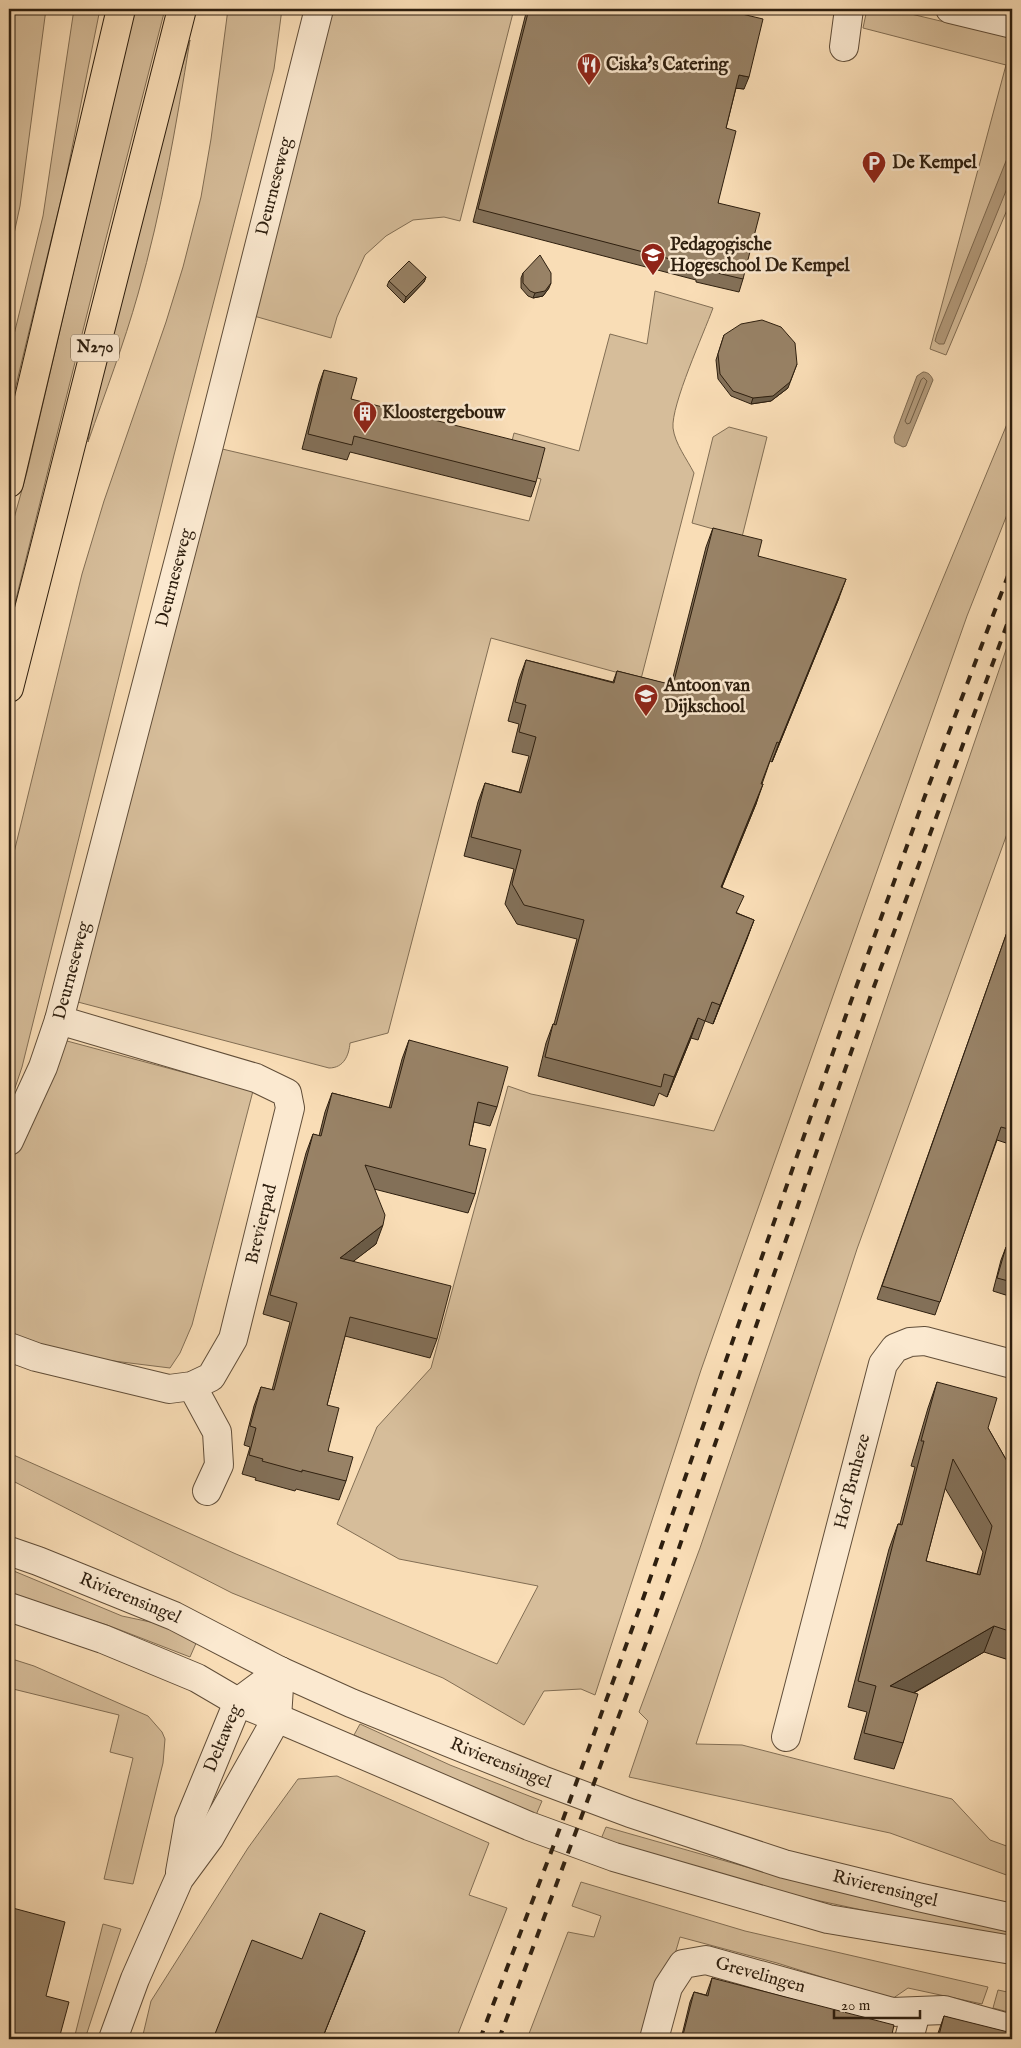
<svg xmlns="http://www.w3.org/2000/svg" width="1021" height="2048" font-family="'IM FELL English',serif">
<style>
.green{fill:#d6bd9a;stroke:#826e54}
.water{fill:#b49c7d;stroke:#7e6a51}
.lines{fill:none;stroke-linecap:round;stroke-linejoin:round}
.shore{stroke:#715e46;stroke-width:1}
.minor-casing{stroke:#614e39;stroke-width:30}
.major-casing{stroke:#2e1f0f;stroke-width:30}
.minor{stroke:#fbe9d0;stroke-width:28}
.major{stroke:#f9ddb6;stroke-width:28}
.rail{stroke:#2e1f0f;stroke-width:4;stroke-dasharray:9 9;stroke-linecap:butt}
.wall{fill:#837058;stroke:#2e1f0f;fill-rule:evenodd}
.shaded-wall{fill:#6a5b47;stroke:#2e1f0f}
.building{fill:#988266;stroke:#2e1f0f;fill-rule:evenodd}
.labels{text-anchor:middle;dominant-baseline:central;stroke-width:5;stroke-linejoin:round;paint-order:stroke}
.shield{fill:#fbe9d0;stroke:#6c5c49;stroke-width:1}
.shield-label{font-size:16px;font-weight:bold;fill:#2e1f0f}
.poi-label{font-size:18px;font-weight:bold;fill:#2e1f0f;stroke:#fbe9d0;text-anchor:start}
.street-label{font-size:18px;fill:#2e1f0f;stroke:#fbe9d0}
</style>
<rect width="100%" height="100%" fill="#f9ddb6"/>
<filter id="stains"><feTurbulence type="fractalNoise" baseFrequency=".004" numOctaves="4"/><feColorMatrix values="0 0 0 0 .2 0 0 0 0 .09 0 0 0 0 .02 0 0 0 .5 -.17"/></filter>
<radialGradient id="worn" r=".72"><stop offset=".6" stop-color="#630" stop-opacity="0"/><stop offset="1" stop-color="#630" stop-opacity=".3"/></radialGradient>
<path class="green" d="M9,9H46L20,206L9,257Z
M74,9H100L65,183L9,414V355L43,216Z
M133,9H165L104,246L9,627V536L27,472L124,55Z
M228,9H282L274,69L174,455L22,1067L9,1106V873L82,574L104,501L166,322L183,267L201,197L211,139Z
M332,9H514L460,221L444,217L413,220L386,236L365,255L337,317L331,338L254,316L328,15Z
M867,9H890L1012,38V198L946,355L930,349L1006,65L863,28Z
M190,40C176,126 162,210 138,294C124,344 105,393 88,442L95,395L159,145Z
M655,291L713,308C704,333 671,405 673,428C675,444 687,459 694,473L641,679L491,638L388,1033L350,1043C349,1055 344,1068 329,1068L74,1001L218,448L529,521L541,479L505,469L514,433L579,451L610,334L647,344Z
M1012,412V502L967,616L701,1370L595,1695L581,1689L544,1691L524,1725L443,1678L232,1593L9,1479V1453L236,1554L497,1664L538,1586L399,1559L337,1524L377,1427L431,1368L508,1086L531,1094L714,1131Z
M729,427L767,437L742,537L692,523L713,437Z
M1012,632V820L857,1249L696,1744L742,1745L952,1799L990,1840L1012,1848V1877L890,1833L629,1777L648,1721L639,1712L700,1548Z
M67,1041L253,1091L192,1325L180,1353L170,1368L9,1348V1164Z
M9,1569L122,1616L174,1627L197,1641L190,1657L110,1626L9,1594Z
M9,1658L34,1666L148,1716L162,1732L165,1739L163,1763L133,1884L104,1879L133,1758L110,1752L119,1715L9,1688Z
M360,1724L450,1765L542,1801L536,1815L445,1776L354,1735Z
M337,1776L489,1843L469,1895L507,1908L456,2039H142L151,2001L248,1848L298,1779Z
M606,1827L764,1872L1012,1927V1942L792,1895L601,1839Z
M581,1882L745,1931L988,1987L982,2004L908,1988L892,1999L777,1963L680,1937L650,2039H527L568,1932L594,1937L601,1916L572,1906Z
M103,1924L121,1929L85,2039H74Z
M998,1990L1012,1993V2013L993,2008Z"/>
<path class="water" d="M1012,146V176L944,344H939L935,341L937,334Z
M923,372C928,372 931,375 933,380L906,446L903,447L895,443L894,437L917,376Z"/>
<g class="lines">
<path class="shore" d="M924,378L927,381L910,423L907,424L905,421L921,380Z"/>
<defs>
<g id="minor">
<path d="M950,9L1012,24"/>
<path d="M844,47L849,9"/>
<path id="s1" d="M9,1141L43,1067L59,1020L209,445L319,9"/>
<path id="s2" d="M9,1347L36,1357L169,1389L192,1386L211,1377L233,1339L290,1108L287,1093L256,1078L59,1020"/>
<path d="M192,1386L217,1432L219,1465L207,1491"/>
<path id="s3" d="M9,1551L38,1561L174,1616L280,1671L351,1703L542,1780L630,1813L784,1864L918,1897L1012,1918"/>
<path d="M9,1607L103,1639L197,1678L238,1702L277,1718L529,1826L614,1857L828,1919L1012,1950"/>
<path id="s4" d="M786,1737L883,1364L895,1348L910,1342L925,1341L1012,1364"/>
<path id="s5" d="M180,1872L189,1821L238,1702L280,1671"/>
<path d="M113,2039L135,1979L179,1879L210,1837L277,1718L280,1671"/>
<path id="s6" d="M654,2039L668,1987L683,1964L706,1960L892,2012L944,2010L1012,2029"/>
<path d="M909,2039L916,2012"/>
</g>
<path id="major" d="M9,483L121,9
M9,688L182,9"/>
</defs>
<use href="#minor" class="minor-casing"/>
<use href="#major" class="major-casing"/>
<use href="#minor" class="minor"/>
<use href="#major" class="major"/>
<path class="rail" d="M480,2039L553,1847L644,1596L845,1018L926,793L1012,565
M499,2039L647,1640L872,992L1012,611"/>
</g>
<path class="wall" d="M527,9H675L678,10V9H721L744,89L736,88L726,128L718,203L743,279L739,292L696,282V280L473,222Z
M523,273L549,288L543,296L533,298L528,296L521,288V278Z
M426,277L424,282L404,303L387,286L389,281Z
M724,335L788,388L771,401L751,404L731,396L718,379L716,360Z
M324,370L351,399L536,482L531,497L350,452L347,460L302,449L319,384Z
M713,528L758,556L839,598L772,762L770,761L762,784L756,804L722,887L737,913L754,920L713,1024L705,1021L698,1040L691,1038L667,1097L659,1093L654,1106L538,1076L546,1043L553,1024H554L577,939L517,924L505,904L514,869L464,856L478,802L485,783L519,792L529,756L512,752L519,724L508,721L519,679L526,660L613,682L617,671L671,685L706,547Z
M1012,918V1145L997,1140L935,1315L877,1299Z
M409,1040L497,1107L490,1126L474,1122L469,1145L475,1194L468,1213L374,1189L376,1244L353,1261L437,1339L430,1358L345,1336L327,1405L328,1451L346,1481L339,1500L296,1489L295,1491L255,1480L256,1478L242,1474L250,1447L244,1445L254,1406L261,1387L272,1390L290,1322L263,1314L306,1153L313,1134L319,1136L325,1112L332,1093L389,1108L402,1059Z
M1012,1237V1297L993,1291L1001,1260L1006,1247L1009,1248Z
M937,1382L988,1428L1012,1470V1661L984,1652L914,1693L903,1743L894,1769L854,1759L867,1712L848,1707L889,1549L898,1524H900L915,1467L911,1466L928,1408ZM945,1488L983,1552L977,1574L926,1561Z
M712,1978L891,2039H681L690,2002L694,1992L706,1995Z
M944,2016L1012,2039H936Z"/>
<path class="shaded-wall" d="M739,75L749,77L744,89L734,88Z
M426,277L424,282L404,303L406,297Z
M551,283L549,288L543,296L533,298L535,293Z
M797,364L788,388L771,401L751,404L753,398Z
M846,579L839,598L772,762L779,743Z
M763,784L756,804L714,906L721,887Z
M754,920L747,939L713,1024L720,1005Z
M698,1018L691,1038L667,1097L674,1077Z
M383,1225L376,1244L333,1277L340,1258Z
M994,1626L984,1652L880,1712L890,1686Z
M365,1931L358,1950L322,2039Z"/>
<path class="building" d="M529,9H675L679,10V9H721L763,19L749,77L739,75L726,128L736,131L718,203L760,213L743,279L700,269L701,267L478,209Z
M540,255L551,273V283L545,291L535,293L530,291L523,283V273Z
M409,261L426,277L406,297L389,281Z
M762,320L781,327L795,343L797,364L790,382L773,396L753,398L733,391L720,374L718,354L724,335L741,324Z
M324,370L357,378L351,399L545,448L536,482L354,436L352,445L308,434Z
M713,528L762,540L758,556L846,579L779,743L777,742L761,784H763L721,887L744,896L736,913L754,920L720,1005L712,1002L705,1021L698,1018L674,1077L664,1074L661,1087L545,1057L553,1024L556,1025L584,920L524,905L512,884L521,850L471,837L485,783L521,793L536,737L519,732L526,705L515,702L526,660L614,683L617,671L673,685Z
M1012,918V1130L1001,1127L940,1302L882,1286Z
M409,1040L508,1067L497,1107L478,1102L469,1145L486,1149L475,1194L365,1165L385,1215L383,1225L340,1258L451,1286L437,1339L350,1317L327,1405L339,1408L328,1451L353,1457L346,1481L302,1470V1472L262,1461L263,1459L249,1455L256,1428L250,1426L261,1387L274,1390L297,1303L270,1295L313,1134L321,1136L332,1093L391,1108Z
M1012,1242V1282L997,1278L1006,1247L1011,1248Z
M937,1382L997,1398L988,1428L1012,1470V1632L994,1626L890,1686L918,1694L903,1743L864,1733L876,1686L858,1681L898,1524L902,1525L924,1441H921ZM953,1459L992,1526L980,1575L926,1561Z
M9,1907L65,1922L46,1996L69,2002L59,2039H9Z
M320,1913L365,1931L322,2039H213L252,1940L302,1959Z
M712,1978L894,2025L891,2039H682L694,1992L708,1996Z
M944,2016L1012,2033V2039H938Z"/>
<defs>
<symbol id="restaurant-pin" viewBox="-11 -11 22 30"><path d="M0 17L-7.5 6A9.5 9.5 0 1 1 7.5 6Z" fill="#8f2418" stroke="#fbe9d0"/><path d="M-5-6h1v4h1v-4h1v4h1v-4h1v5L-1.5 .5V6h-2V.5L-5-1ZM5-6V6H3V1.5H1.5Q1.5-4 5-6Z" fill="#fff"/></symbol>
<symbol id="parking-pin" viewBox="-11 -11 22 30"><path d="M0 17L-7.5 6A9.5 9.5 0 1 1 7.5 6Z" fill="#8f2418" stroke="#fbe9d0"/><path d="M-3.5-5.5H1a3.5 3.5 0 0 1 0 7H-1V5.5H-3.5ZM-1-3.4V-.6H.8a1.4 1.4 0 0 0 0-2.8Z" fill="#fff"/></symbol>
<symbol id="university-pin" viewBox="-11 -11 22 30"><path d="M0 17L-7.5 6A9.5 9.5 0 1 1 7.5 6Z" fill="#8f2418" stroke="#fbe9d0"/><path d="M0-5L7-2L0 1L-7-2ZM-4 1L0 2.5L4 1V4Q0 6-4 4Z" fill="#fff"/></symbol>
<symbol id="building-pin" viewBox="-11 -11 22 30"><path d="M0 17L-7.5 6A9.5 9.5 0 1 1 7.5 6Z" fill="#8f2418" stroke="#fbe9d0"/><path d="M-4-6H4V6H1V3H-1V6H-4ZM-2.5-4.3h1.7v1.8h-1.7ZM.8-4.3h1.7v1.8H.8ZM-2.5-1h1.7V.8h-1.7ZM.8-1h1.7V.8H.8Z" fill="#fff"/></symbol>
<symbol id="school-pin" viewBox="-11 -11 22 30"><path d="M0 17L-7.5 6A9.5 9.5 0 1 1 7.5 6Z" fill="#8f2418" stroke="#fbe9d0"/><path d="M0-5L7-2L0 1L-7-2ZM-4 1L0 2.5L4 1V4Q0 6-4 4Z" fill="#fff"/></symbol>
</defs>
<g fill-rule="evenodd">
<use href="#restaurant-pin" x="575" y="51" width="28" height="38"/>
<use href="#parking-pin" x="860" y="149" width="28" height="38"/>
<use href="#university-pin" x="639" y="241" width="28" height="38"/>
<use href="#building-pin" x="351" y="399" width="28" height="38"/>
<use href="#school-pin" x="632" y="682" width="28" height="38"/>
</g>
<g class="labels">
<rect class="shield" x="71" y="334.5" width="48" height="27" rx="4"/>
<g class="shield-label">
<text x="95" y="348">N270</text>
</g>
<g class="poi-label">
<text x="606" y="65">Ciska's Catering</text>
<text x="892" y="163">De Kempel</text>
<text x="670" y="245">Pedagogische<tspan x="670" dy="21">Hogeschool De Kempel</tspan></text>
<text x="382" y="413">Kloostergebouw</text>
<text x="664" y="686">Antoon van<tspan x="664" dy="21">Dijkschool</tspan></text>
</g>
<g class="street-label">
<text stroke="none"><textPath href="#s1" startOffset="992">Deurneseweg</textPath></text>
<text stroke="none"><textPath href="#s1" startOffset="588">Deurneseweg</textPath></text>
<text stroke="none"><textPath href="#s1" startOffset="182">Deurneseweg</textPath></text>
<text stroke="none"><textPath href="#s2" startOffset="372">Brevierpad</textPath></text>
<text stroke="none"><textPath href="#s4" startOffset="264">Hof Bruheze</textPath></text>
<text stroke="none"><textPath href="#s3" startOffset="130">Rivierensingel</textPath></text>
<text stroke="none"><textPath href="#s5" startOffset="141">Deltaweg</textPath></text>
<text stroke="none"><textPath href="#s3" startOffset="536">Rivierensingel</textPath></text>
<text stroke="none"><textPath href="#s3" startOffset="941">Rivierensingel</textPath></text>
<text stroke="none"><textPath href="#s6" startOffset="161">Grevelingen</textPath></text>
</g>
</g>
<rect width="1021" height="2048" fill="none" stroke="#f9ddb6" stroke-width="30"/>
<rect x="10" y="10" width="1001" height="2028" fill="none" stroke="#2e1f0f" stroke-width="2.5"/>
<rect x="15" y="15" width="991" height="2018" fill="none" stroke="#2e1f0f"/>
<path d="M834 2010v8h86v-8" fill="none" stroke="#2e1f0f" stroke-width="2.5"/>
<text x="841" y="2010" font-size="15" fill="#2e1f0f" stroke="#fbe9d0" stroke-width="4" paint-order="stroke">20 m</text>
<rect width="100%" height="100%" filter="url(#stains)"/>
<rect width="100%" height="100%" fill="url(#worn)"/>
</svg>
